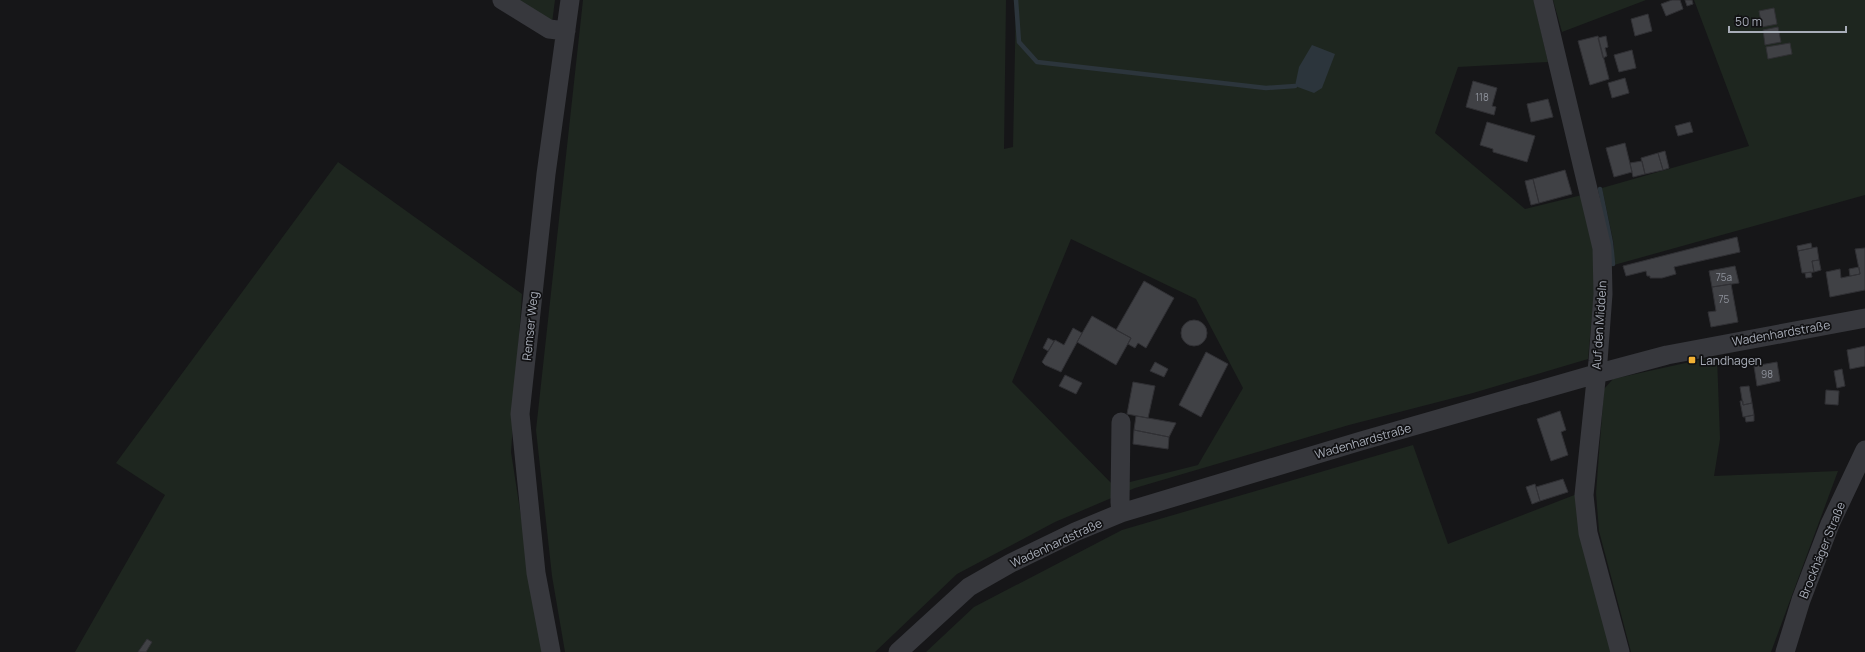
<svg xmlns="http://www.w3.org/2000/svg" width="1865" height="652" font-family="Manrope,sans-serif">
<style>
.green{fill:#1e261f;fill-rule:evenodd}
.water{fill:#2c353c}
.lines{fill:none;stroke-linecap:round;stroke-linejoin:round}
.stream{stroke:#2c353c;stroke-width:4.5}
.building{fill:#404145;stroke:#303034}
.minor{stroke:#37383d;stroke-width:19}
.poi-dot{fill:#f2b134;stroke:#111113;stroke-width:1.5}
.labels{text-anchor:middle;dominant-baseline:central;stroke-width:3.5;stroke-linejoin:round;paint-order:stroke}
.number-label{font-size:10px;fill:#8e929b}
.street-label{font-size:12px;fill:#a8adb8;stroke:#111113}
.poi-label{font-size:12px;fill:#a8adb8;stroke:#111113;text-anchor:start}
</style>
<rect width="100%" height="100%" fill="#161618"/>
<path class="green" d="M514,0H555L552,23Z
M583,0H1006L1004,149L1013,147L1016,0H1534L1548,62L1458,67L1435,133L1525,209L1582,195L1595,246L1594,293L1588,359L1473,393L1349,425L1135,488L1055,522L957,574L875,652H565L552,576L536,430ZM1071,239L1196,299L1243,388L1198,465L1114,486L1012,382Z
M1553,0H1646L1562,32Z
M1694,0H1865V195L1614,265V245L1602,188L1749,146Z
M338,162L522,294L511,452L542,652H75L165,495L116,463Z
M1717,356L1720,439L1714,476L1838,471L1771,652H1631L1599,531L1596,493L1604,389L1613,379Z
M1413,445L1448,544L1577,494L1613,652H926L974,607L1122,530Z"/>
<path class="water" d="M1312,45L1335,54L1322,88L1314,93L1295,86L1299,67Z"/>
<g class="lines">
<path class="stream" d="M1016,0L1019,42L1037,62L1266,88L1295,86
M1600,189L1611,243L1613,264"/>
</g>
<path class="building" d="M1672,0H1680L1683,9L1666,16L1661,4Z
M1685,0H1692L1693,4L1687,6Z
M1774,8L1777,24L1762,27L1759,11Z
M1648,14L1652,31L1635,36L1631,19Z
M1778,27L1781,42L1765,45L1763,30Z
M1598,36L1609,79L1590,85L1578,41Z
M1606,36L1608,47L1605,48L1607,56L1603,58L1598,38Z
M1790,43L1792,54L1768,59L1766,47Z
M1632,50L1636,68L1619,72L1614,55Z
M1625,78L1629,93L1612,98L1608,83Z
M1473,81L1497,88L1492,106L1496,107L1494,115L1466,107Z
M1548,99L1553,117L1531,122L1527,104Z
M1487,122L1535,136L1527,162L1493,152V149L1480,145Z
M1690,122L1693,132L1678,136L1675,126Z
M1625,143L1632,172L1614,177L1606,148Z
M1665,151L1669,168L1663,170L1658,153Z
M1658,153L1663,170L1645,174L1641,158Z
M1642,161L1645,174L1633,177L1630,163Z
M1565,170L1572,194L1539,203L1533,179Z
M1533,179L1539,203L1531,205L1525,181Z
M1737,237L1740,252L1674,267L1676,274L1662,278H1650V276H1647L1646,271L1626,276L1623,266Z
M1811,243L1812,248L1798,251L1797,246Z
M1817,247L1819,260L1812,261L1814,272L1802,273L1798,251Z
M1865,248V290L1830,297L1826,272L1840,269L1841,278L1860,274L1855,249Z
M1819,260L1821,270L1814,272L1812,261Z
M1735,266L1739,283L1712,287L1709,271Z
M1859,267L1860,274L1850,276L1849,269Z
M1811,272L1812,277L1806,278L1805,273Z
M1144,281L1174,298L1146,348L1138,343L1135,348L1128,344L1131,338L1116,330Z
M1731,284L1738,322L1711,327L1708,312L1716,311L1712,287Z
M1092,316L1131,338L1116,365L1077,342Z
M1181 333a13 13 0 1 1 26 0a13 13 0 1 1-26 0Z
M1073,328L1082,333L1061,372L1045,365L1042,362L1055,340L1064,345Z
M1048,338L1054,341L1048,351L1043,348Z
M1865,346V366L1850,369L1847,350Z
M1206,352L1228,364L1201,417L1179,405Z
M1155,362L1168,369L1164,377L1150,371Z
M1777,362L1780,381L1757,386L1754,366Z
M1842,369L1845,386L1837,388L1834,371Z
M1065,375L1082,383L1076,394L1059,386Z
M1133,382L1155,386L1148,418L1127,414Z
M1749,386L1752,403L1743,405L1740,387Z
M1826,390L1839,391L1838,405L1825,404Z
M1740,401H1743V405L1752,403L1754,415L1743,417Z
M1560,411L1566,430L1561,432L1568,455L1551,461L1537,419Z
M1754,415V421L1746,422L1745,417Z
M1136,416L1148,418L1176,423L1169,437L1134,430Z
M1134,430L1169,437L1168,449L1133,444Z
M1563,479L1568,492L1540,501L1536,487Z
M1535,484L1540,501L1532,504L1526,487Z
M147,639L152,642L146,652H138Z"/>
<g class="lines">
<path class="minor" d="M502,0L549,29L566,31
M1543,0L1602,248L1603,294L1598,361L1584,495L1588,533L1620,652
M1121,422L1120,502L1121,513
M551,652L536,573L520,414L546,174L570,0
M898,652L969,587L1011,563L1075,532L1121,513L1361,441L1596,374L1667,355L1865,318
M1785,652L1801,600L1830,524L1865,450"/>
</g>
<rect class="poi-dot" x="1688" y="356" width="8" height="8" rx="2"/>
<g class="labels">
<g class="number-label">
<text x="1482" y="97">118</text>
<text x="1724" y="277">75a</text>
<text x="1724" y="299">75</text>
<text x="1767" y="374">98</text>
</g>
<g class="street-label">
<text transform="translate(1599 325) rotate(-86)">Auf den Middeln</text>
<text transform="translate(530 326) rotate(-84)">Remser Weg</text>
<text transform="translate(1781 333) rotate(-10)">Wadenhardstraße</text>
<text transform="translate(1363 441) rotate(-16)">Wadenhardstraße</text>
<text transform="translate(1056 543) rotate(-25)">Wadenhardstraße</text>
<text transform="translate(1822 550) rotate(-68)">Brockhäger Straße</text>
</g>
<g class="poi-label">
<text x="1700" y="360">Landhagen</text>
</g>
</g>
<path d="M1729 26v6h117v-6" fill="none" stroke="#a8adb8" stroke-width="2"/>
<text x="1735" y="26" font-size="12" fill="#a8adb8" stroke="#111113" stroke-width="3" paint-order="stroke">50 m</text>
</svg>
